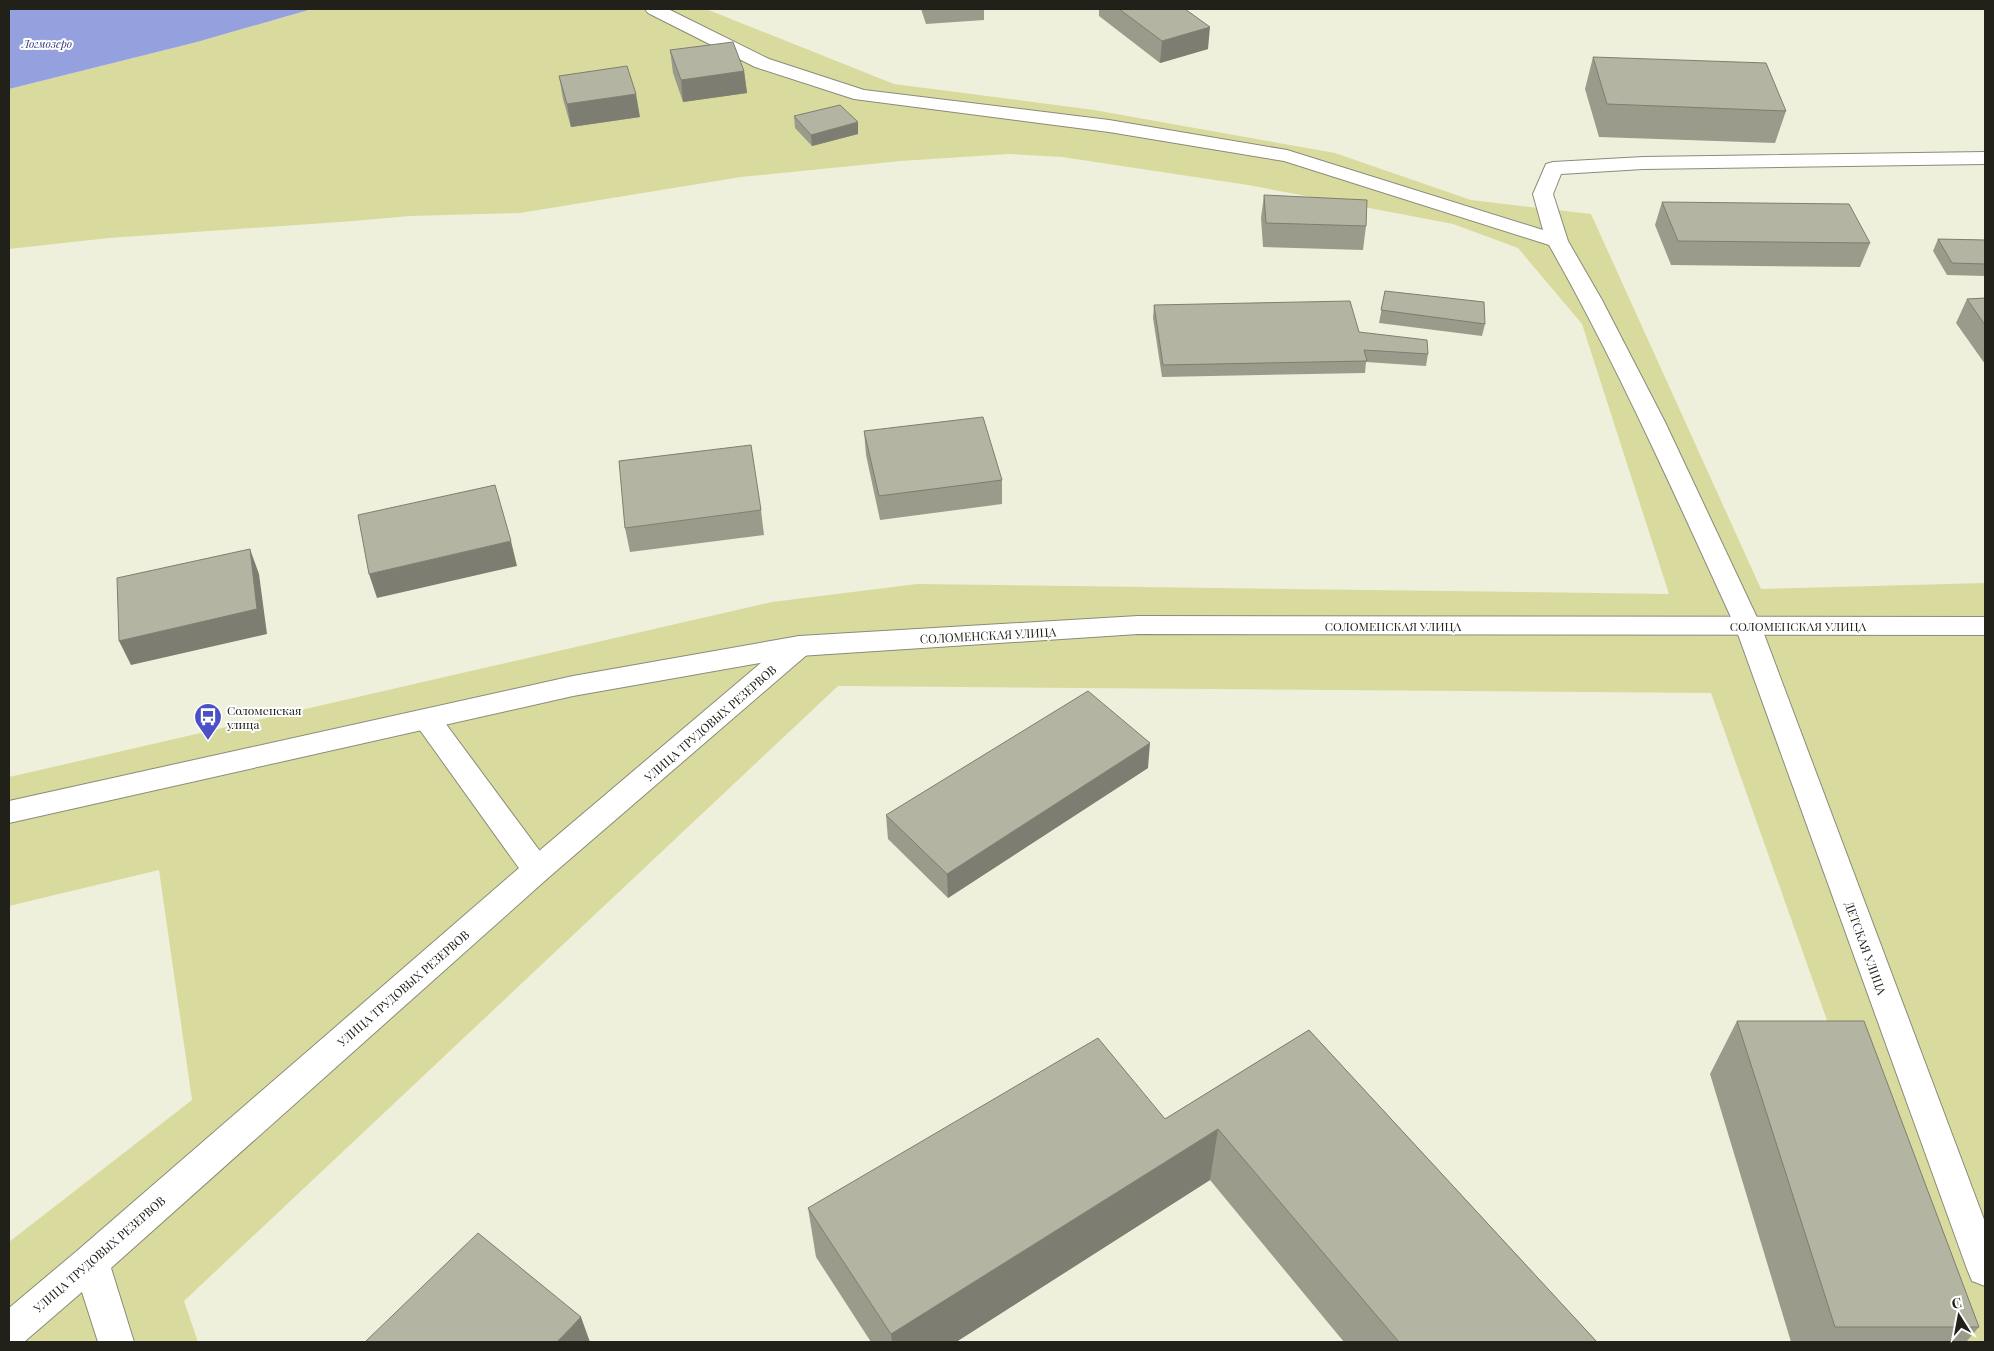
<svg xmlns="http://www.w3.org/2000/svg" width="1994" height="1351" font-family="'Playfair Display',serif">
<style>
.green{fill:#d9db9e}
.water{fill:#95a0de}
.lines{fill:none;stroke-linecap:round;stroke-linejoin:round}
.lane-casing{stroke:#8a8b79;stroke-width:2}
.street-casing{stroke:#8a8b79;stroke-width:2}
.secondary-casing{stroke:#8a8b79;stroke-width:2}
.lane{fill:#fff;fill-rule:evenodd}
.street{fill:#fff;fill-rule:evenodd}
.secondary{fill:#fff;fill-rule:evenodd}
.wall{fill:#9a9b8a}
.shaded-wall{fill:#7d7e71}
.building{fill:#b3b4a1;stroke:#7d7e71}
.labels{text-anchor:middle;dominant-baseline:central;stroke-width:4;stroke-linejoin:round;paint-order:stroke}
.far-water-label{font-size:11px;font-style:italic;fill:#333982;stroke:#fff}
.street-label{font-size:12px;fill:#21211a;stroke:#fff}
.poi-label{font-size:12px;fill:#21211a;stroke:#fff;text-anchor:start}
</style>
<rect width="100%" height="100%" fill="#eff0dc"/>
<path class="green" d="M312,9H706L894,84L1094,110L1335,153L1471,200L1591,214L1761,589L1985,583V1342H1941L1711,693L838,686L184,1301L198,1342H9V1242L192,1100L159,870L9,906V777L772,602L917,584L1669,594L1582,324L1518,248L1453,224L1248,185L1062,157L1009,154L901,161L741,177L520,213L410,216L354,221L109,238L9,249V89L197,42Z"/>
<path class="water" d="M9,9H312L197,42L9,89Z"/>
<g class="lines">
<defs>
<path id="lane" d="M645,9H668L769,59L864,90L1109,120L1287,150L1543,230L1533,194L1546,164L1553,162L1643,157L1985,152V164L1643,169L1561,174L1553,194L1568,241L1602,300L1665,422L1761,626L1757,633L1748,635L1739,633L1735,626C1676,498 1619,368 1549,245L1284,161L1109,132L854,99L755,67L648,13Z
M427,709L437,712L548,862L552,870L548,878L537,882L526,878L417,726L413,719L417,712Z"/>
<path id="street" d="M1748,617L1757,619L1761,626L1985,1222V1286L1972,1281L1967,1269L1735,626L1739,619Z
M799,636L809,639L813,646L809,653L548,878L111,1268L134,1342H98L82,1292L24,1342H9V1308L78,1250L526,862L789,639Z"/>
<path id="secondary" d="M1138,616L1985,617V635L1138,634L799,656L573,696L9,823V801L573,676L799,636Z"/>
</defs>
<use href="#lane" class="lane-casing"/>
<use href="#street" class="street-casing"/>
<use href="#secondary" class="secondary-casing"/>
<use href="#lane" class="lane"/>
<use href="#street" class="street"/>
<use href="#secondary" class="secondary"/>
</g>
<path class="wall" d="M921,9H984V20L926,24Z
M1099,9H1185L1208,49L1160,63L1099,16Z
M670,50L744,71L747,93L683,102L673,73Z
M1593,57L1786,111L1775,143L1599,137L1585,89Z
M559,76L640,117L571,127L563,99Z
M794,116L858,134L812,146L795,128Z
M1264,195L1366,226L1363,250L1263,247L1261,218Z
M1662,202L1870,243L1860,267L1671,265L1655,225Z
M1938,239L1985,240V276L1947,275L1933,251Z
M1385,291L1485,324L1482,336L1379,323Z
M1985,298V364L1956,323L1967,299Z
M1154,305L1359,332L1428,354L1426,366L1366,362L1365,373L1162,377L1153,318Z
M864,431L1002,480V504L880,520L866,455Z
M761,510L764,535L630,552L625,528Z
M1148,768L948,898L888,839L886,815Z
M1737,1021L1979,1327L1966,1342H1791L1710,1074Z
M1309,1030L1597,1342H1344L1210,1180L956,1342H871L816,1257L808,1208L1165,1119Z"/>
<path class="shaded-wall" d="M1210,27L1208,49L1160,63L1162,41Z
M744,71L747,93L683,102L681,80Z
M636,94L640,117L571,127L567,104Z
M858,122V134L812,146L811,135Z
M511,541L517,566L377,598L369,574Z
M250,549L259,574L267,634L131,665L119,641Z
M1150,743L1148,768L948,898L947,874Z
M1218,1129L1210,1180L956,1342H892L891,1334Z
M581,1317L590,1342H557Z"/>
<path class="building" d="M1119,9H1185L1210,27L1162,41Z
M733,42L744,71L681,80L670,50Z
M1593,57L1766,63L1786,111L1607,104Z
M627,66L636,94L567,104L559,76Z
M840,105L858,122L811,135L794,116Z
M1264,195L1367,200L1366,226L1266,223Z
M1662,202L1849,204L1870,243L1678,241Z
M1938,239L1985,240V264L1952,263Z
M1385,291L1484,302L1485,324L1381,310Z
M1985,298V325L1967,299Z
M1350,301L1359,332L1427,340L1428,354L1364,350L1367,361L1163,365L1154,305Z
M983,417L1002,480L879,496L864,431Z
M751,445L761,510L625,528L619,461Z
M495,485L511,541L369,574L358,515Z
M250,549L257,609L119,641L117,578Z
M1088,691L1150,743L947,874L886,815Z
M1737,1021H1864L1979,1327H1835Z
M1309,1030L1597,1342H1399L1218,1129L891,1334L808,1208L1098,1038L1165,1119Z
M478,1233L581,1317L557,1342H365Z"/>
<defs>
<symbol id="bus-pin" viewBox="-11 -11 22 30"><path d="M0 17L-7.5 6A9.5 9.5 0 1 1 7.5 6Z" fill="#4b50c6" stroke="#fff"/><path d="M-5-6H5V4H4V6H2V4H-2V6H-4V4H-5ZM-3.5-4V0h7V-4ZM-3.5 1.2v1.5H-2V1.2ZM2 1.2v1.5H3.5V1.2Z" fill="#fff"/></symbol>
</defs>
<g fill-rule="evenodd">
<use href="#bus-pin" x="192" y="701" width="32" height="43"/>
</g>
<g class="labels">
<g class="far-water-label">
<text x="47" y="43">Логмозеро</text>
</g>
<g class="street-label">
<text x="1393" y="626">СОЛОМЕНСКАЯ УЛИЦА</text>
<text x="1798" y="626">СОЛОМЕНСКАЯ УЛИЦА</text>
<text transform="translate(988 635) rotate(-3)">СОЛОМЕНСКАЯ УЛИЦА</text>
<text transform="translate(710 723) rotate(-41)">УЛИЦА ТРУДОВЫХ РЕЗЕРВОВ</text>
<text transform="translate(1866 948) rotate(70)">ДЕТСКАЯ УЛИЦА</text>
<text transform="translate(403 988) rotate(-41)">УЛИЦА ТРУДОВЫХ РЕЗЕРВОВ</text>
<text transform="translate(99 1254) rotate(-41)">УЛИЦА ТРУДОВЫХ РЕЗЕРВОВ</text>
</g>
<g class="poi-label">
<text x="227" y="710">Соломенская<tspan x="227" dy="14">улица</tspan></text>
</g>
</g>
<rect width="1994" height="1351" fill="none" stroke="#21211a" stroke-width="20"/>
<g transform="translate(1959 1316) rotate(349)" stroke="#ffffff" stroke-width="4" paint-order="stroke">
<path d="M0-4L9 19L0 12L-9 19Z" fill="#21211a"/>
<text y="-8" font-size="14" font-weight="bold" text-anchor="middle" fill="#21211a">С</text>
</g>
</svg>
